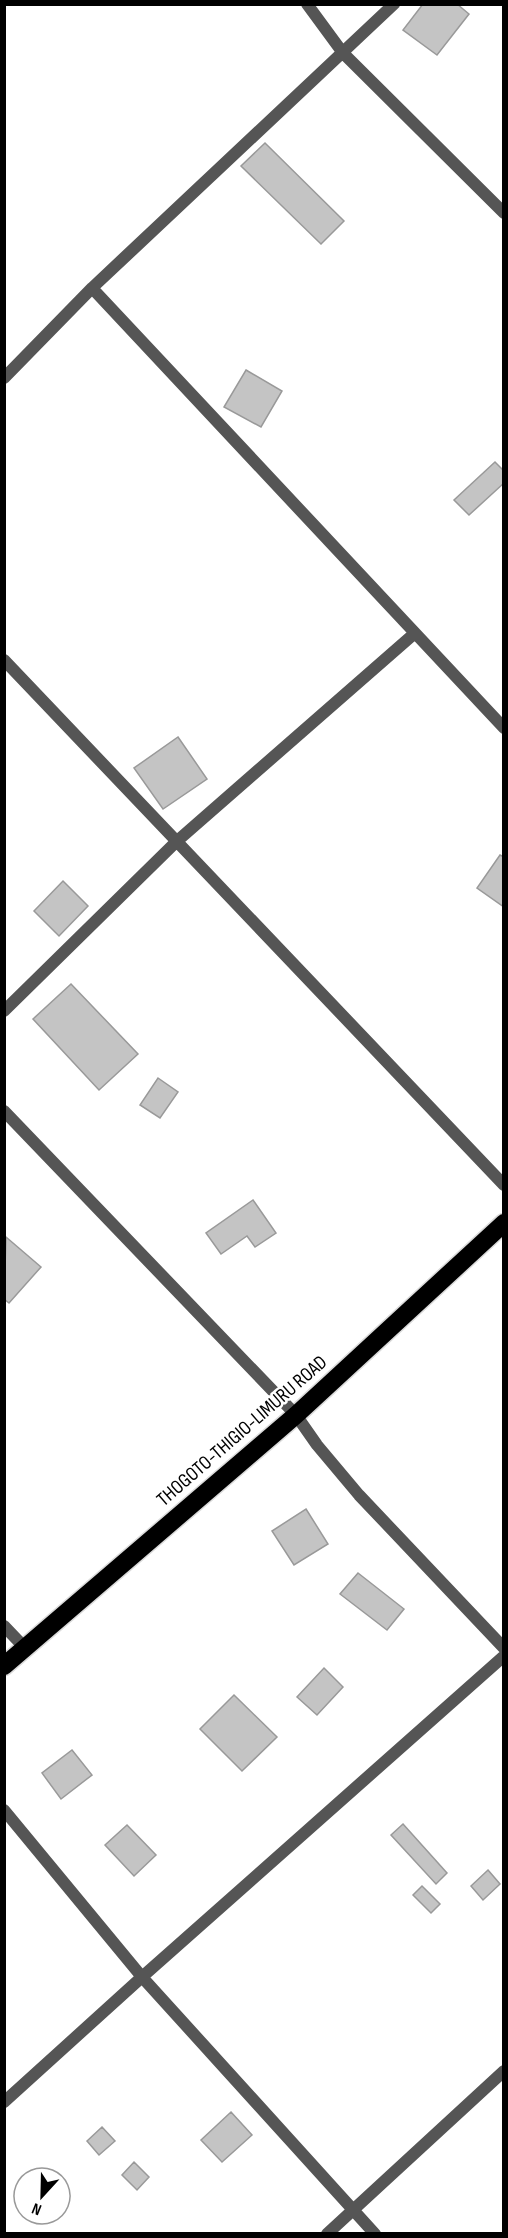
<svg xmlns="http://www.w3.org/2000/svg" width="508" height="2238" font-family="'Sofia Sans Condensed',sans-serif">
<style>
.building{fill:#c4c4c4;stroke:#999;stroke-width:1.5}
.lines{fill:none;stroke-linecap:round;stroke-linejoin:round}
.highway-casing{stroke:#dbdbdb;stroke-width:21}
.street{stroke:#555;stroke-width:12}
.highway{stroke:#000;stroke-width:18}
.labels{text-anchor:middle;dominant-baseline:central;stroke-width:5;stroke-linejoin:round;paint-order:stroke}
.street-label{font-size:20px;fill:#000;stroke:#fff}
</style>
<rect width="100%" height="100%" fill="#fff"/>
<path class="building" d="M423,4H457L469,14L437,55L403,30Z
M265,143L344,221L321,244L241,166Z
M246,370L282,391L261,427L224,407Z
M495,462L504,471V483L469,515L454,500Z
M178,737L207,779L163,809L134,768Z
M500,855L504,857V907L477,888Z
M63,881L88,906L59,936L34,911Z
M71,984L138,1054L99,1090L33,1019Z
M158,1078L178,1092L160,1118L140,1105Z
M253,1200L276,1233L255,1247L247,1236L221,1254L206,1233Z
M6,1237L41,1267L9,1303L4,1299Z
M306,1509L328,1544L294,1565L272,1531Z
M358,1573L404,1609L387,1630L340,1594Z
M324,1668L343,1687L317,1715L297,1697Z
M234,1695L277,1737L242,1771L200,1729Z
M72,1750L92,1775L61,1799L42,1773Z
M403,1824L447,1873L436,1884L391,1835Z
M127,1825L156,1855L134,1876L105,1845Z
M488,1870L500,1884L483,1900L471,1886Z
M422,1886L440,1904L431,1913L413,1895Z
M231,2112L252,2135L222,2162L201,2140Z
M102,2127L115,2141L99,2155L87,2141Z
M134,2162L149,2177L137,2190L122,2175Z"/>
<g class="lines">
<defs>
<path id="highway" d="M4,1666L296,1415L504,1223"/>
</defs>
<use href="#highway" class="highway-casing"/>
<path class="street" d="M307,4L343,53L504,213
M92,288L504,728
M4,378L92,288L394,4
M4,660L504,1185
M4,1011L176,842L415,633
M4,1111L296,1415L317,1445L359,1495L504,1648
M4,1626L25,1648
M4,1810L142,1977L375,2234
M4,2102L142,1977L504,1656
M327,2234L504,2071"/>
<use href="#highway" class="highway"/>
</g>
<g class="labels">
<g class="street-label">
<text transform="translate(242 1431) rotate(-41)">THOGOTO-THIGIO-LIMURU ROAD</text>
</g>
</g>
<rect width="508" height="2238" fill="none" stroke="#000000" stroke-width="12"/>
<g transform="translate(42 2196) rotate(202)"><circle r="28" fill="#ffffff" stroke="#999999" stroke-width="1.5"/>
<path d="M0-4.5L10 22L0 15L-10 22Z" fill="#000000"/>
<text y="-9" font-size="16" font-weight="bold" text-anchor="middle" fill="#000000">N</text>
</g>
</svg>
